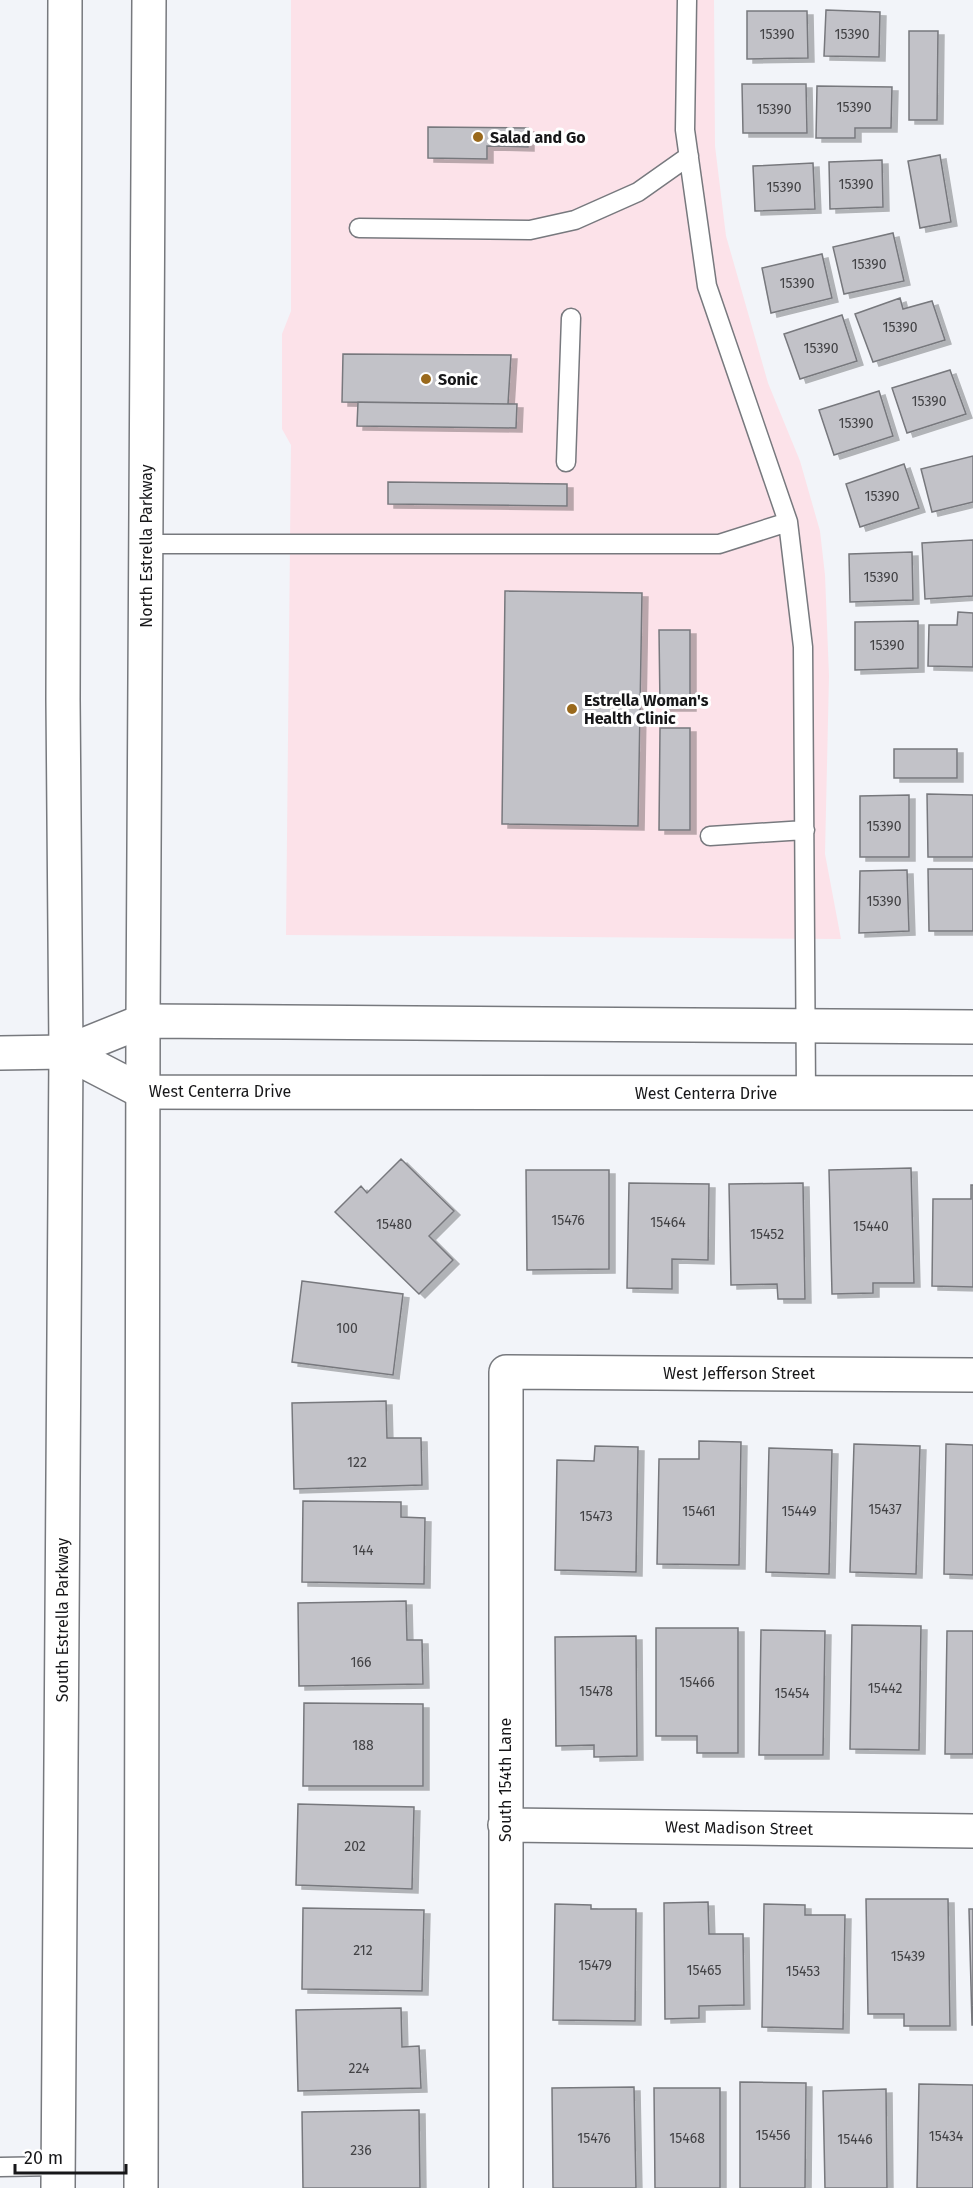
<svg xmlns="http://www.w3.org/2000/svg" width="973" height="2188" font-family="'Fira Sans',sans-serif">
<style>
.commercial{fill:#fce2e9}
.building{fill:#c2c2c8;stroke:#77787d;stroke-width:1.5;filter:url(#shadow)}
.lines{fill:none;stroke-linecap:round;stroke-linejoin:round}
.lane-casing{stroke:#77797e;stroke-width:21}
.street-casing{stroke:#77797e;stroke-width:36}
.secondary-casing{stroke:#77797e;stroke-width:36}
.primary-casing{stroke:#77797e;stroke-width:36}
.lane{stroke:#fff;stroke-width:18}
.street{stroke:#fff;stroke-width:33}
.secondary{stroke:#fff;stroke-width:33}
.primary{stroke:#fff;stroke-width:33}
.poi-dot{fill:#9a691c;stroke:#fff;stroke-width:2}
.labels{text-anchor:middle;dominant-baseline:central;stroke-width:6;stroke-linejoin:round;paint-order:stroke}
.number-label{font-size:14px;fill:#424245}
.poi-label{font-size:16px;font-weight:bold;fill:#171719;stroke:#fff;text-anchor:start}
.street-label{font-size:16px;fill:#171719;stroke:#fff}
</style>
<defs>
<filter id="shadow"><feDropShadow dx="6" dy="4" stdDeviation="0" flood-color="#0004"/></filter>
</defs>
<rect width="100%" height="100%" fill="#f2f4f9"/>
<path class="commercial" d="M291,0H714L715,146L726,236L768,383L800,461L820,531L825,575L829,676L825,854L841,939L286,935L291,445L282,429V334L291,311Z"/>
<path class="building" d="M826,10L880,12L879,57L824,56Z
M747,11H807L808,58L747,59Z
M909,31H938L937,120H909Z
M742,84H806L807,133H743Z
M817,86L892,87L891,128H855V138H816Z
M428,127L528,128V147L487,146V159L428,158Z
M940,155L951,222L920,228L908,161Z
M882,160L883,207L830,209L829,162Z
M813,163L815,209L755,211L753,166Z
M893,233L904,281L844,294L833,247Z
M822,254L832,298L771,313L762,268Z
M900,298L903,309L932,301L945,340L873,362L855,314Z
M842,315L857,361L800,379L784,334Z
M343,354L511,355L508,404L342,402Z
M950,370L966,414L907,433L892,388Z
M879,391L893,436L834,455L819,410Z
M358,402L517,404L516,428L357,426Z
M973,456V502L932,512L921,469Z
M904,464L919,508L860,527L846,484Z
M388,482L567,484V506L388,504Z
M973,540V596L925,599L922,543Z
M912,552L913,600L850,602L849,554Z
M505,591L642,593L638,826L502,824Z
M958,612L973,613V667L928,666L929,625H957Z
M918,621V668L855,670V622Z
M659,630H690V707H660Z
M660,728H690V830H659Z
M894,749H957V778H894Z
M927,794L973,795V857H928Z
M909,795V857H860V796Z
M928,869H973V931H929Z
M907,870L909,931L859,933L860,871Z
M401,1159L454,1211L429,1236L453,1260L419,1294L335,1212L361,1186L367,1193Z
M911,1168L914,1283H873V1293L832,1294L829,1170Z
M526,1170H609V1269L527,1270Z
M629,1183L709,1184L708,1260L672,1259V1289L627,1288Z
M803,1183L805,1299H778L777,1284L731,1285L729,1184Z
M971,1185H973V1287L932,1286L933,1199H971Z
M302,1281L403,1294L393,1375L292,1362Z
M386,1401L387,1438H421L422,1485L294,1489L292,1403Z
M699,1441L741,1442L739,1565L657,1564L659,1459H699Z
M854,1444L920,1446L916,1574L850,1572Z
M946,1444L973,1445V1575L944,1574Z
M595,1446L638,1447L636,1572L555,1570L557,1460L594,1461Z
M769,1448L832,1450L829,1574L766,1572Z
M303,1501L401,1502V1517L425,1518L424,1584L302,1582Z
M406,1601L407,1640H422L423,1684L299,1686L298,1603Z
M852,1625L921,1626L919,1750L850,1749Z
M656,1628H738V1753H697V1736H656Z
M761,1630L825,1631L823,1755H759Z
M947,1631H973V1754H945Z
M636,1636L637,1756L594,1757V1745L556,1746L555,1637Z
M304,1703L423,1704V1786H303Z
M298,1804L414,1807L412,1889L296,1885Z
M866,1899H948L950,2026H904V2014H868Z
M708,1902L709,1934H743L744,2005L699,2006V2018L665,2019L664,1903Z
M555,1904L591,1905V1909H636L635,2021L553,2020Z
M764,1904L805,1905V1915H845L843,2029L762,2027Z
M303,1908L424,1910L422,1991L302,1989Z
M969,1909H973V2025H972Z
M401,2008L402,2047L419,2046L421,2088L298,2091L296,2010Z
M740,2082L806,2083L805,2188H740Z
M919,2084L973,2085V2188H917Z
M634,2087L636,2188H553L552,2088Z
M654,2088H720V2188H655Z
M886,2089L887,2188H825L823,2091Z
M419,2110L420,2188H303L302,2112Z"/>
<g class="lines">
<defs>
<path id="lane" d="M687,0L685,130L707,286L788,522
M359,228L530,230L575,220L638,192L689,156
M566,462L571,318
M146,544H719L788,522L803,647L806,1093
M710,836L805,830
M0,2167L59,2166"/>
<path id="street" d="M0,1053L66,1052
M505,1825L973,1831
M506,2188V1372L973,1375"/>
<path id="secondary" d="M66,1052L143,1092L973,1093
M66,1052L143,1021L973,1027"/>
<path id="primary" d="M58,2188L66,1052L63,699L65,0
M141,2188L143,1021L149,0"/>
</defs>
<use href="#lane" class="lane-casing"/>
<use href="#street" class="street-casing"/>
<use href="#secondary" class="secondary-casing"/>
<use href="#primary" class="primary-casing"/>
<use href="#lane" class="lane"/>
<use href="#street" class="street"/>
<use href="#secondary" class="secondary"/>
<use href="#primary" class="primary"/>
</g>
<g class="poi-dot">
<circle cx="478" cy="137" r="6"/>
<circle cx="426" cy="379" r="6"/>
<circle cx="572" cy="709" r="6"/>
</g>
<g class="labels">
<g class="number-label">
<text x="777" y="34">15390</text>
<text x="852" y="34">15390</text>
<text x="854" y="107">15390</text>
<text x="774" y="109">15390</text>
<text x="856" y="184">15390</text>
<text x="784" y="187">15390</text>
<text x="869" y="264">15390</text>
<text x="797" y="283">15390</text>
<text x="900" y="327">15390</text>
<text x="821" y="348">15390</text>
<text x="929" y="401">15390</text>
<text x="856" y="423">15390</text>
<text x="882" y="496">15390</text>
<text x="881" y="577">15390</text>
<text x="887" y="645">15390</text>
<text x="884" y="826">15390</text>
<text x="884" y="901">15390</text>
<text x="568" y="1220">15476</text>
<text x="668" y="1222">15464</text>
<text x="394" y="1224">15480</text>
<text x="871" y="1226">15440</text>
<text x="767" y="1234">15452</text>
<text x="347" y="1328">100</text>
<text x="357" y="1462">122</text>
<text x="885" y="1509">15437</text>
<text x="699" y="1511">15461</text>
<text x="799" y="1511">15449</text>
<text x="596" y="1516">15473</text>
<text x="363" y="1550">144</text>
<text x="361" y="1662">166</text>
<text x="697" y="1682">15466</text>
<text x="885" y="1688">15442</text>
<text x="596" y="1691">15478</text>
<text x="792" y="1693">15454</text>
<text x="363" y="1745">188</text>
<text x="355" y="1846">202</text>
<text x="363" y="1950">212</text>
<text x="908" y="1956">15439</text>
<text x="595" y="1965">15479</text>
<text x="704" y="1970">15465</text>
<text x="803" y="1971">15453</text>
<text x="359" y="2068">224</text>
<text x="773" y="2135">15456</text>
<text x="946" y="2136">15434</text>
<text x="594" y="2138">15476</text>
<text x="687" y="2138">15468</text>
<text x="855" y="2139">15446</text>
<text x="361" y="2150">236</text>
</g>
<g class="poi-label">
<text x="490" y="137">Salad and Go</text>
<text x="438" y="379">Sonic</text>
<text x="584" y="700">Estrella Woman's<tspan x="584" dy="18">Health Clinic</tspan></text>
</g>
<g class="street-label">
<text transform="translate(146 546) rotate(-90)">North Estrella Parkway</text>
<text x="220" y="1091">West Centerra Drive</text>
<text x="706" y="1093">West Centerra Drive</text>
<text x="739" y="1373">West Jefferson Street</text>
<text transform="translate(62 1620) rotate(-90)">South Estrella Parkway</text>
<text transform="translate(505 1780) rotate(-90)">South 154th Lane</text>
<text transform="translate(739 1828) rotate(1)">West Madison Street</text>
</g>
</g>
<path d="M15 2164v9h111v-9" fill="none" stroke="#171719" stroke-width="3"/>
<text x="24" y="2164" font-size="18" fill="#171719" stroke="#ffffff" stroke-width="4.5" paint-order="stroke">20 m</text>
</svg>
